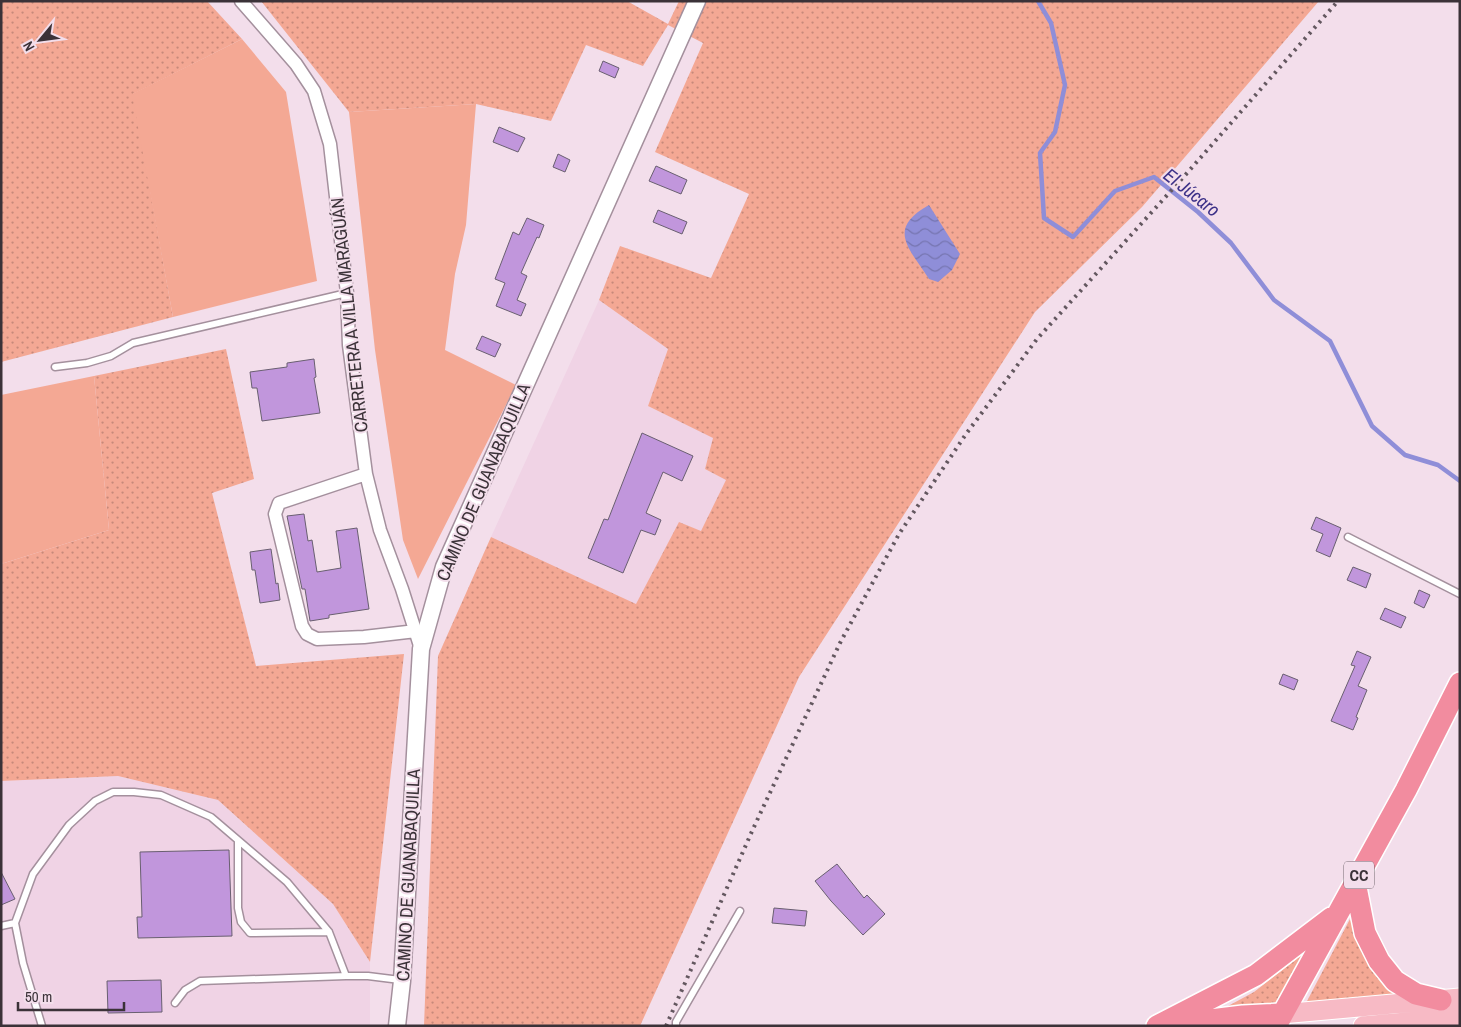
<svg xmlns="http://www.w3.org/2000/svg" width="1461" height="1027" font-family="'Archivo Narrow',sans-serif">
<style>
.built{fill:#f0d3e5}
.grass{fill:url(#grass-dots)}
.garden{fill:#f4a894}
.water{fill:url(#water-waves)}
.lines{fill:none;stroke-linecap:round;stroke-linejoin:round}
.stream{stroke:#8f8ed8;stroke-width:4.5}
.building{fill:#c196dc;stroke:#695f70}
.lane-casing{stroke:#a4909d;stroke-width:9}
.street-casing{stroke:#a4909d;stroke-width:15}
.secondary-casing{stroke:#a4909d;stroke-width:19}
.primary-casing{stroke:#fff;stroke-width:21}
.highway-casing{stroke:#fff;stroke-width:24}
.lane{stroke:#fff;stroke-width:6}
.street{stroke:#fff;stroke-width:12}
.secondary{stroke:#fff;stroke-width:16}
.primary{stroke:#f7bac5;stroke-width:19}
.highway{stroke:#f28c9f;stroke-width:21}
.rail{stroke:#63575f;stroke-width:4;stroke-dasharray:2.5 5;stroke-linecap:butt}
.labels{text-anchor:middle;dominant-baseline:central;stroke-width:4;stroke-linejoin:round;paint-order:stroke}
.shield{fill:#f3deeb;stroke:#72666e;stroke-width:1}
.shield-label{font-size:16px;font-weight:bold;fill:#3b3238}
.street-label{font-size:18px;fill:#3b3238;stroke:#f3deeb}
.water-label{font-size:19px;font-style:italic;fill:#3d3188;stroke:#f3deeb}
</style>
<defs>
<pattern id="grass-dots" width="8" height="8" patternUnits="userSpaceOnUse" patternTransform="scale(1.25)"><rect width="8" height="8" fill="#f4a894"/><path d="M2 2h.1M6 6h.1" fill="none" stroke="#c7897a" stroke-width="1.8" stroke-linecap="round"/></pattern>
<pattern id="water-waves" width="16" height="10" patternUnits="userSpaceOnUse" patternTransform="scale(1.25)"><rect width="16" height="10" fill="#8f8ed8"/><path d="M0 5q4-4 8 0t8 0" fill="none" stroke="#7675b0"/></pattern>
</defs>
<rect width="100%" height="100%" fill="#f3deeb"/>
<path class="built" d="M599,300L668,349L648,406L714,438L705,469L727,480L701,531L679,523L636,605L491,537Z
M118,776L218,800L333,904L370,962V1026H1V781Z"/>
<path class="grass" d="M1,1H207L242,39L133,94L173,317L1,362Z
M261,1H627L668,24L679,1H1319L1142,207L1035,312L799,677L640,1026H424L438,656L491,537L636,604L679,522L701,531L726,480L705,469L713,438L648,406L668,349L599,300L620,246L711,278L749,194L655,152L703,43L668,25L643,66L586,45L551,121L476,104L349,112Z
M226,349L254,479L212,493L256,666L404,654L370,962L333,904L218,800L118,776L1,781V564L109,530L94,376Z
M1350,919L1366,955L1399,996L1306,1003Z
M1308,950L1278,1005L1217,1012L1254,992Z"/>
<path class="garden" d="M242,39L286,92L317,281L173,317L132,94Z
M476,104L466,225L455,274L445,350L516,385L418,579L403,540L375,350L349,112Z
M94,376L109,530L1,564V395Z"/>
<path class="water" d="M929,205L960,254L952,270L938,282L929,279C909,248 886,229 929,205Z"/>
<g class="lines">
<path class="stream" d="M1038,1L1051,23L1065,85L1055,132L1040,153L1044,218L1073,237L1115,191L1154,177L1198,212L1231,243L1274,300L1330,341L1372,426L1405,455L1438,465L1460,481"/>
</g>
<path class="building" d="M603,61L619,68L615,78L599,71Z
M499,127L525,138L518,152L493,142Z
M558,154L570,160L565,172L553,167Z
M656,166L687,180L681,194L649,181Z
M658,210L687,222L682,234L653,222Z
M527,218L544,225L539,238L537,237L521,273L527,276L517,300L526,304L521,316L496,306L505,283L495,279L513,232L519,235Z
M482,336L501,344L495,357L476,349Z
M314,359L316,377L314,378L320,413L262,421L257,388H252L250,372L287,367V363Z
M642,433L693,456L682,481L663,472L646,513L661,520L655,535L641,530L623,573L588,558L604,519L608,520Z
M304,514L308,541L312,540L317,572L341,568L336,531L357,528L369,609L329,615V618L310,621L305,589H302L287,516Z
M1316,517L1341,528L1330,557L1316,551L1323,534L1311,529Z
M271,549L276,584L278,583L280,600L260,603L255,570H252L250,552Z
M1353,567L1371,574L1366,588L1347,580Z
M1419,590L1430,595L1424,608L1414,603Z
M1385,608L1406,617L1401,628L1380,619Z
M1357,651L1371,657L1358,686L1367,690L1356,717L1358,718L1353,730L1331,721L1355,666L1351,665Z
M1283,674L1298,680L1294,690L1279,684Z
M229,850L232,936L138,938L137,917H142L140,852Z
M837,864L864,898L867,895L885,914L863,935L831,901L815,881Z
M1,872L15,899L1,905Z
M774,908L807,911L805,926L772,923Z
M161,980L162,1012L108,1013L107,981Z"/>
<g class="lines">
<defs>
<path id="lane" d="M55,367L87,363L111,356L133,343L347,293
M1348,537L1460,594
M238,841V908L241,922L250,933L329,932
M1,926L15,923
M175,1003L185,990L200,981L346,976H368L400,980
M42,1026L23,963L15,923L33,874L69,825L95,801L113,792H134L161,795L211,817L287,882L329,932L346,976
M676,1026V1022L740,911"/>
<path id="street" d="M241,1L296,64L314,91L330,144L347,293L349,345L366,474L380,530L402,589L421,649
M366,474L279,503L275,514L302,626L307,634L317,639L364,637L416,631"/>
<path id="secondary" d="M397,1026L402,981L421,649L444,567L697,1"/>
<path id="primary" d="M1281,1014L1460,998
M1363,1026L1460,1017"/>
<path id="highway" d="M1355,882L1365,933L1379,961L1395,981L1416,994L1441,1000
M1170,1025L1243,1016L1281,1014
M1157,1026L1256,975L1331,918
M1276,1026L1406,790L1460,683"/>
</defs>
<use href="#lane" class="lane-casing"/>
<use href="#street" class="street-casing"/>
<use href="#secondary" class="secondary-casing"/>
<use href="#primary" class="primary-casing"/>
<use href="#highway" class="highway-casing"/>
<use href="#lane" class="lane"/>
<use href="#street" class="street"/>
<use href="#secondary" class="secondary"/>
<use href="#primary" class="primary"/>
<use href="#highway" class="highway"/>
<path class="rail" d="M666,1026L753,829L840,643L899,534L966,434L1037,339L1188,172L1338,1"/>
</g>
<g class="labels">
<rect class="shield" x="1344" y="861.5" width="30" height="27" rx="4"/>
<g class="shield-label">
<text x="1359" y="875">CC</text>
</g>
<g class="street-label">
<text transform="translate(349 315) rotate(-96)">CARRETERA A VILLA MARAGUÁN</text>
<text transform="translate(483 482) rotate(-67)">CAMINO DE GUANABAQUILLA</text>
<text transform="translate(408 875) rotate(-87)">CAMINO DE GUANABAQUILLA</text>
</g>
<g class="water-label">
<text transform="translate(1192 192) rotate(38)">El Júcaro</text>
</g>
</g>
<rect width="1461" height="1027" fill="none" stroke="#3b3238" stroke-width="5"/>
<g transform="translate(40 40) rotate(241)" stroke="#f3deeb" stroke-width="4" paint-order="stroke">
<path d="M0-4L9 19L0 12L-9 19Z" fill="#3b3238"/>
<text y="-8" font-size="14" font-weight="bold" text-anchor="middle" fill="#3b3238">N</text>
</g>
<path d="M18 1002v8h106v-8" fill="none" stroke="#3b3238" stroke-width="2.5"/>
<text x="25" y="1002" font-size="15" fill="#3b3238" stroke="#f3deeb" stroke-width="4" paint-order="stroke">50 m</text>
</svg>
